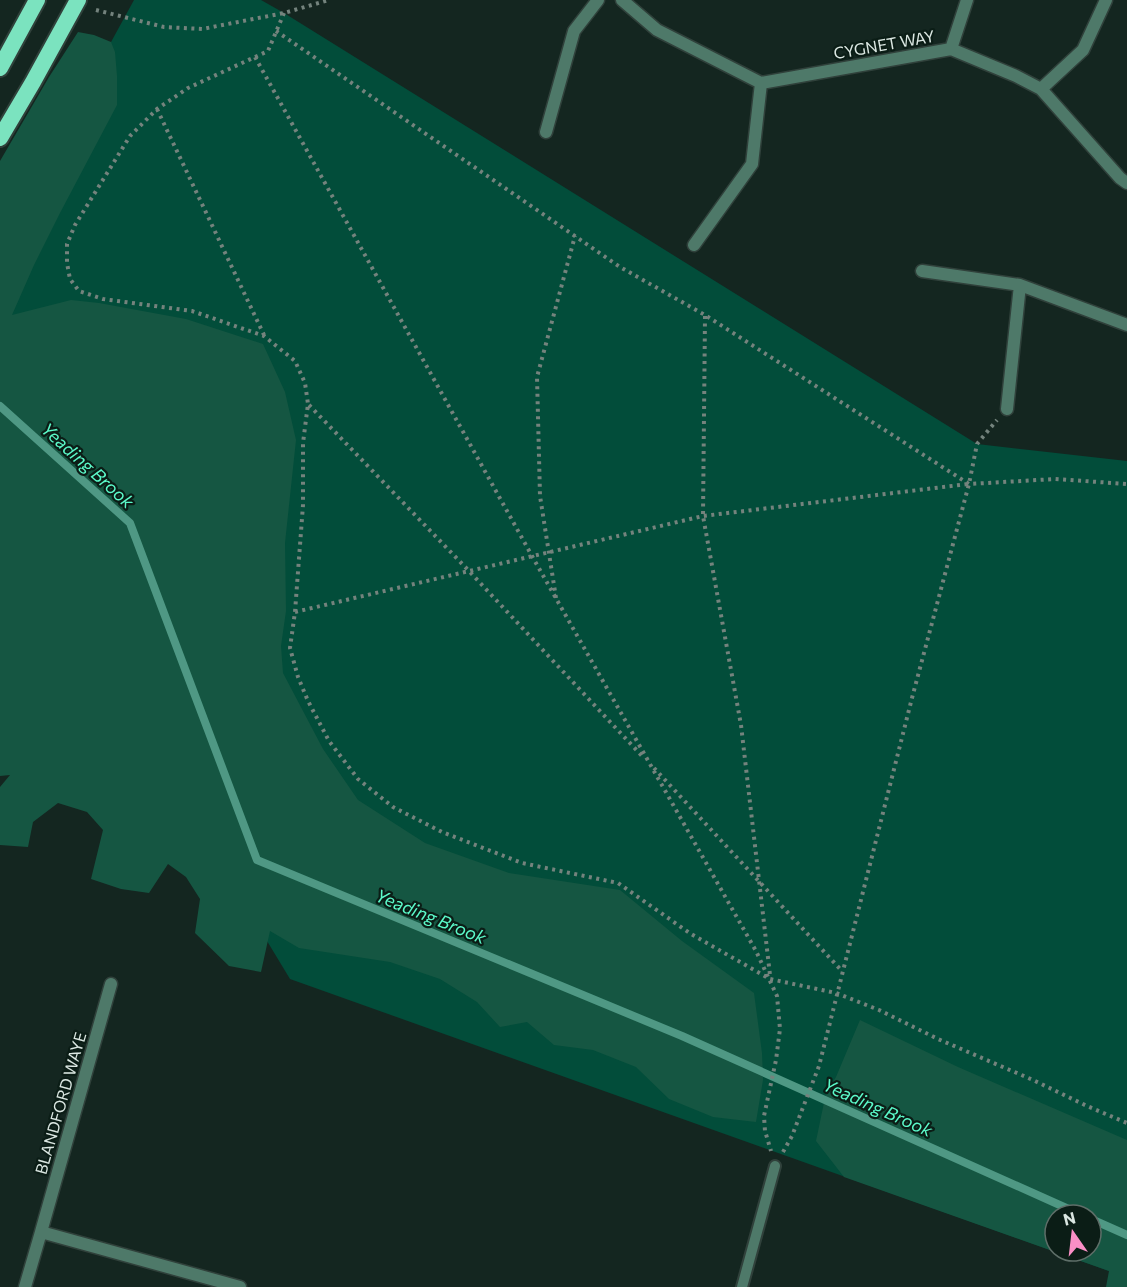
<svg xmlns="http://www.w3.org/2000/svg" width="1127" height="1287" font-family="Commissioner,sans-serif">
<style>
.green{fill:#024d3a;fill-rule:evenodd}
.forest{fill:#155642;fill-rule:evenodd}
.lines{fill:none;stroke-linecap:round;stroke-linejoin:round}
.stream{stroke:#4f9884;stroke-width:8}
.service-casing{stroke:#30413b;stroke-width:14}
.minor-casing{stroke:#30413b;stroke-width:15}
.trunk-casing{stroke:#30413b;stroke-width:20}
.path{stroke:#74837d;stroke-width:4;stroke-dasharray:3 4.5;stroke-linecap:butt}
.service{stroke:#4e7969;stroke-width:10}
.minor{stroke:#4e7969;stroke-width:12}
.trunk{stroke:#7be3bf;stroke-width:16}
.labels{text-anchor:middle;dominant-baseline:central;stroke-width:4.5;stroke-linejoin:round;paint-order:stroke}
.street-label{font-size:16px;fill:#dbe7e2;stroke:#0b1d16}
.water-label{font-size:18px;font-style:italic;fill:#5bf9c9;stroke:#0b1d16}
</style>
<rect width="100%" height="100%" fill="#142620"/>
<path class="green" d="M134,0H261L284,13L977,444L1127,461V1287L1109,1271L290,979L232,883L42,769L0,245ZM1055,1215H1091V1251H1055Z"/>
<path class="forest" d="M78,32L94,35L111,42L115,52L117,76V105L60,213L34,265L12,315L71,300L99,303L186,319L263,344L285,392L296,440L285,543L286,611L281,646L283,673L323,749L358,800L425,843L509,873L620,890L682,941L754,993L762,1053L763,1080L756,1122L713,1117L669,1099L636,1067L593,1050L554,1045L527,1022L500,1027L477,1002L440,979L390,962L299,948L270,931L261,972L229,966L195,933L200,899L186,877L168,864L149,893L121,889L91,879L103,830L87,812L58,803L33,822L28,847L0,845V787L10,775L0,776V161L49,77Z
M860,1020L958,1067L1127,1140V1287H1106L1109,1271L844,1177L816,1141L826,1093L836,1077ZM1055,1215H1091V1251H1055Z"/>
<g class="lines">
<path class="stream" d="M0,406L130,523L257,860L682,1036L1082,1215
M1091,1219L1127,1235"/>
<defs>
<path id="service" d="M742,1287L775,1166"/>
<path id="minor" d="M622,0L657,30L761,83L951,49L1016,76L1041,89L1120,178L1127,183
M951,49L967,0
M1041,89L1083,50L1106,0
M546,132L574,31L598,0
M694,245L752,164L761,83
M922,271L1020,285L1127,325
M1007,409L1020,285
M41,1232L111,984
M25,1287L41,1232L240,1287"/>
<path id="trunk" d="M0,68L37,0
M0,138L33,82L78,0"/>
</defs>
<use href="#service" class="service-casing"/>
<use href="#minor" class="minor-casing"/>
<use href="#trunk" class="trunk-casing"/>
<path class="path" d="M96,10L164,27L202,29L284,13L329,0
M284,13L268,51L188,88L157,109L130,136L75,225L67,244V263L70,279L79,291L103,299L192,311L264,336L295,361L305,383L308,404L303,443V505L295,612L290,648L298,677L308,701L329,741L358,779L393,807L442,832L522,863L618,883L691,934L770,979L836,993L879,1010L938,1039L1033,1080L1087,1106L1127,1123
M276,31L620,267L705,315L969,484L1055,479L1127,484
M255,57L532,556L756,951L777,996L780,1029L776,1060L764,1116L765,1131L771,1151
M157,109L264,335
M705,316L703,516L741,725L770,975
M309,405L469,571L642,756
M556,598L540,496L537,377L575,236
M295,612L703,516L968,484
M654,768L842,971
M783,1152L792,1136L819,1066L912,698L969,484L977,444L997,420"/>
<use href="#service" class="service"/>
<use href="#minor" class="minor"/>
<use href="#trunk" class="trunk"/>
</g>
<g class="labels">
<g class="street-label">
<text transform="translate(884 44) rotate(-10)">CYGNET WAY</text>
<text transform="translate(60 1103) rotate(-74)">BLANDFORD WAYE</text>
</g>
<g class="water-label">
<text transform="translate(88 465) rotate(42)">Yeading Brook</text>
<text transform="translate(431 916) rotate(22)">Yeading Brook</text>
<text transform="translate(878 1107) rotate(24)">Yeading Brook</text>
</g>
</g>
<g transform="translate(1073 1233) rotate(346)"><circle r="28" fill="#0b1d16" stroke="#5e6e68" stroke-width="1.5"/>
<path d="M0-4.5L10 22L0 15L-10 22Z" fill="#fa8fc6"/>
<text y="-9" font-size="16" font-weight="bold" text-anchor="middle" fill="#dbe7e2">N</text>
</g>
</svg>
